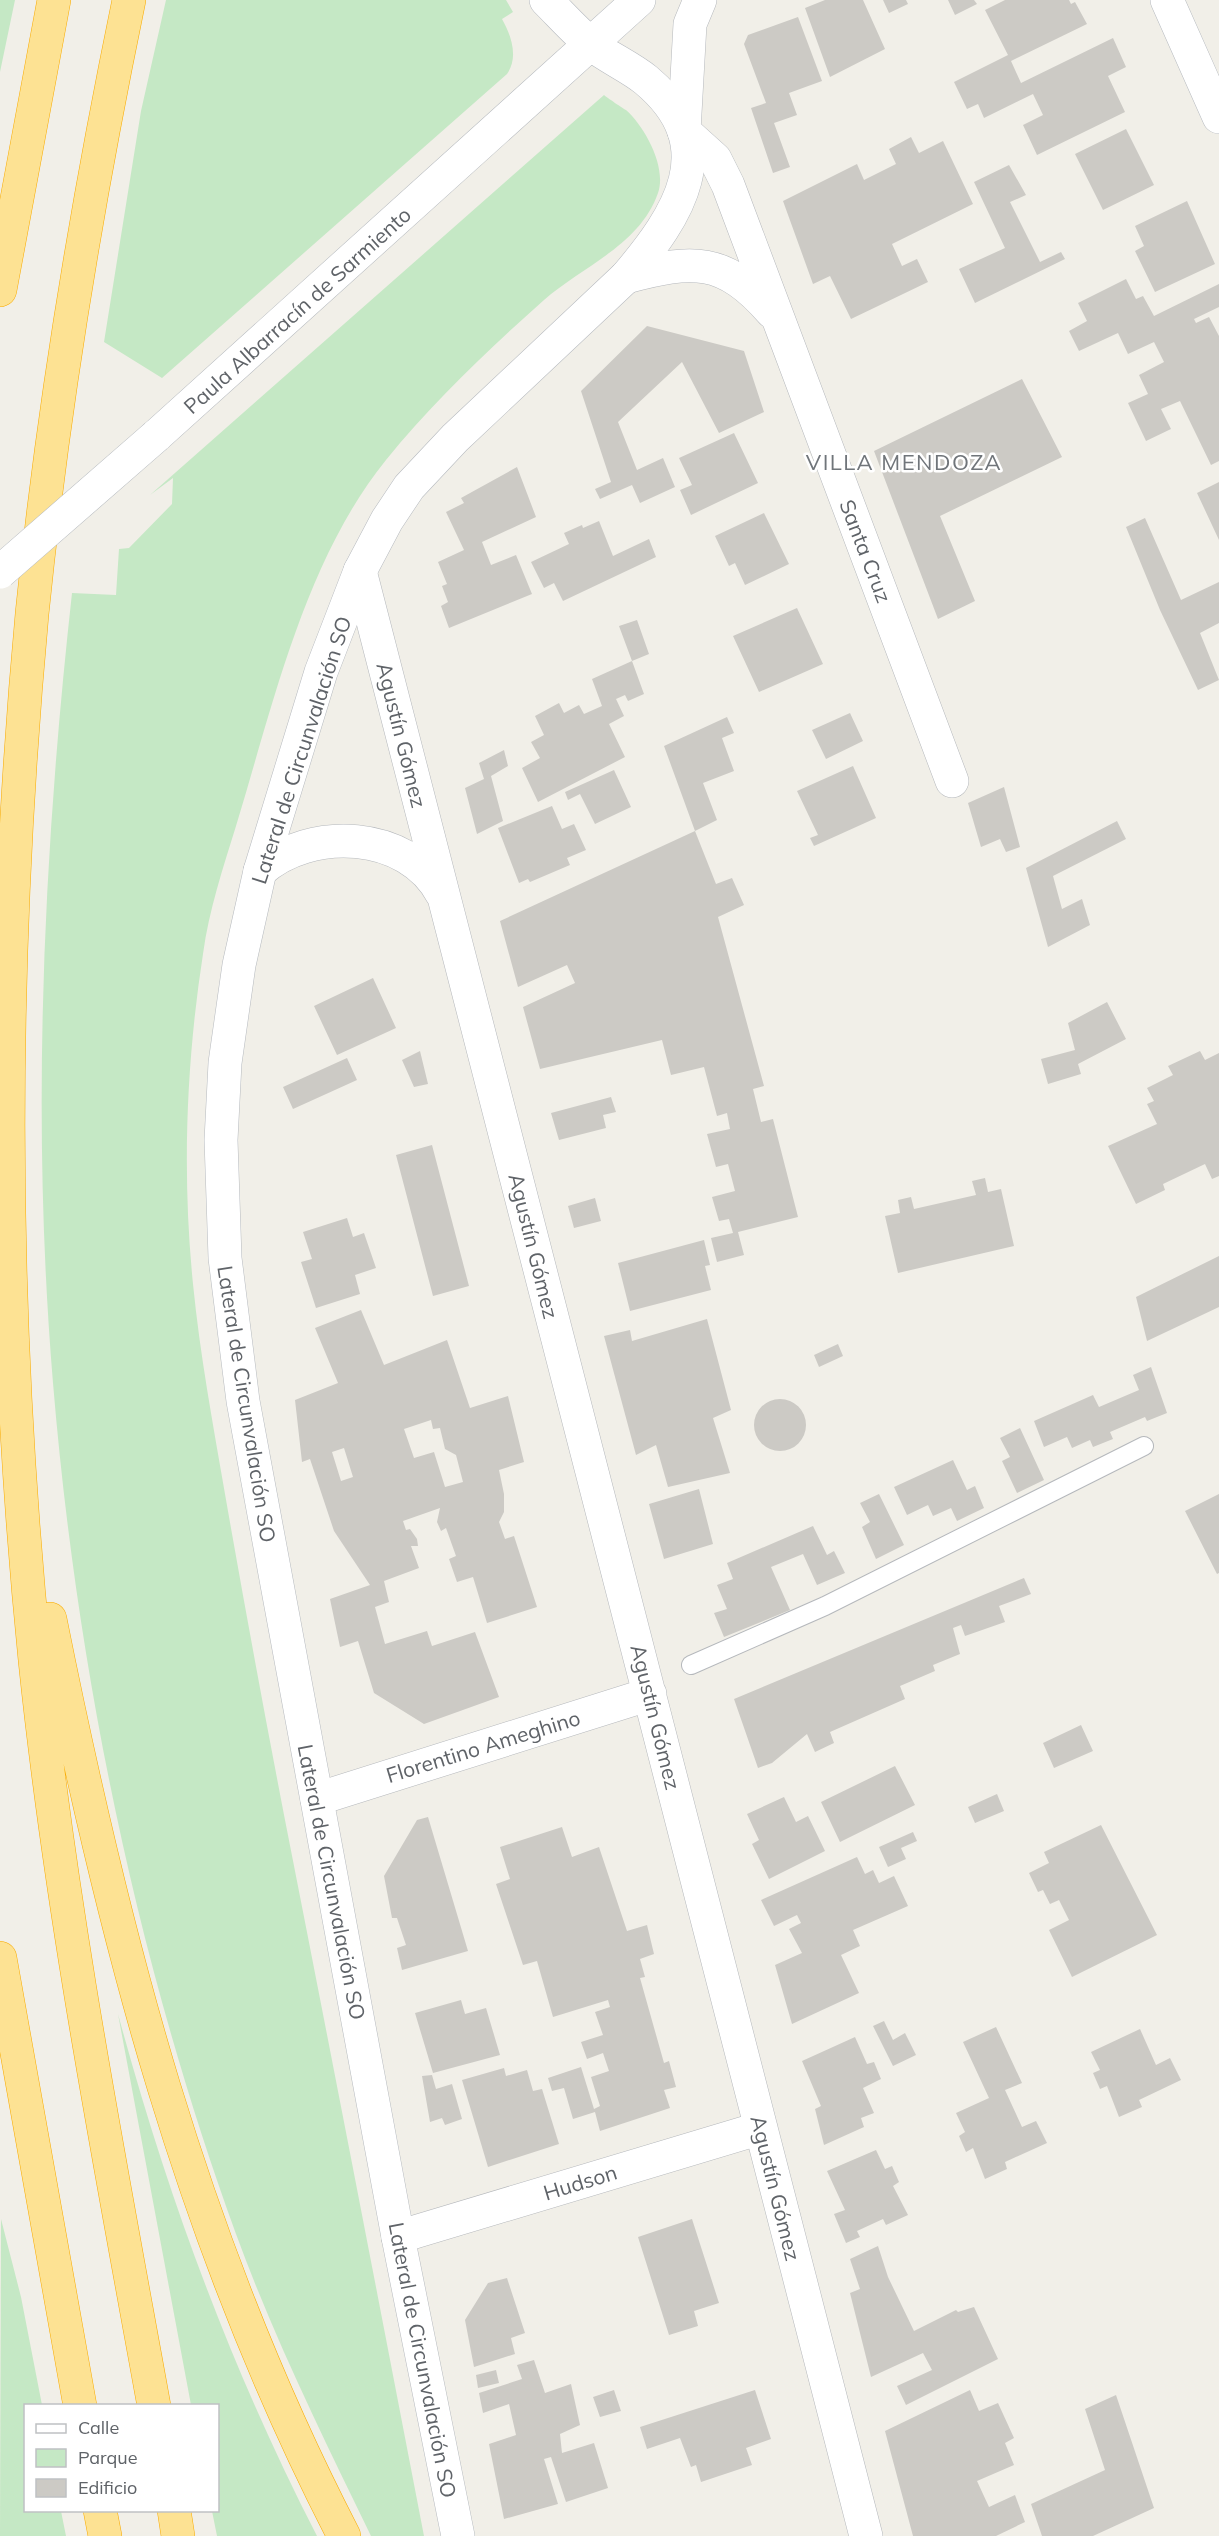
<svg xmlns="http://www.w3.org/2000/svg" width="1219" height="2536" font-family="Mulish,sans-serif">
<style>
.green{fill:#c5e8c5}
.building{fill:#cccac5;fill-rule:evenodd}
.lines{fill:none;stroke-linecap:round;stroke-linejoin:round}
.lane-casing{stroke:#b5b8bc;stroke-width:20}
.street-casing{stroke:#b5b8bc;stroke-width:34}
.secondary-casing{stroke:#b6babf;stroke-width:34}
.highway-casing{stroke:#f9ab00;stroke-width:34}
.lane{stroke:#fff;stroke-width:18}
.street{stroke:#fff;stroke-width:33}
.secondary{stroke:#fff;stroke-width:33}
.highway{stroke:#fde293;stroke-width:33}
.secondary-bridge-casing{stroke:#b6babf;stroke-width:34;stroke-linecap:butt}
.secondary-bridge{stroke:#fff;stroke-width:33}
.labels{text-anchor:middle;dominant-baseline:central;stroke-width:5;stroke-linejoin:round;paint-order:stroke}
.street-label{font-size:21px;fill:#5f6368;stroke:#fff}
.neighbourhood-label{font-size:22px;letter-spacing:1.5px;fill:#70757a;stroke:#fff}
</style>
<rect width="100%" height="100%" fill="#f1efe8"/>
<path class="green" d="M0,0H15L0,72Z
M166,0H506L513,12L502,19C511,35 519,57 507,74L162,378L104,342L141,111Z
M604,95C606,97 624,109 626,110C645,127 667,167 658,193C640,245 583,266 544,300C489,349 433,402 386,460C305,560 273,705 236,826C223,868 209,910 203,954C186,1063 182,1175 193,1284C200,1355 213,1424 225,1494C244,1603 264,1711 285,1820C332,2059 378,2297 424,2536H371C323,2437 274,2338 236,2234C137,1962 77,1672 53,1383C31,1120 43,855 72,593L116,595L119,549L129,548L172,504L173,478L150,495Z
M118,2014C167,2195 231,2369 317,2536H217L212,2511L218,2510V2406L191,2405Z
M1,2219L21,2297L42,2405L26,2406V2510L61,2511L66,2536H0Z"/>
<path class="building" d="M825,0H863L885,49L830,77L805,8Z
M883,0H906L908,4L889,13Z
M948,0H974L977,4L955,15Z
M1005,0H1069L1071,4L1075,2L1087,24L1011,61L1021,83L1113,38L1126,67L1108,76L1125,112L1037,155L1023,125L1043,115L1033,94L984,118L978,104L967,109L954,82L1008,55L985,10Z
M798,17L822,81L789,93L797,115L774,123L790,167L773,173L751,108L766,103L744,44L748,35Z
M1126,129L1154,185L1103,210L1075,154Z
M911,137L919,153L943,141L973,204L892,244L902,266L917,259L928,282L851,319L830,276L813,284L783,201L857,164L864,180L896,164L889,149Z
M1009,165L1026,195L1010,202L1040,262L1061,252L1065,259L975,303L959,269L1005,248L974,182Z
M1187,201L1215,264L1155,292L1135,251L1144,246L1135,226Z
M1126,279L1136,299L1143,296L1154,316L1219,284V307L1194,319L1196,323L1209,317L1219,336V461L1211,465L1180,401L1161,409L1171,429L1146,441L1128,403L1148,394L1139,375L1164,362L1154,342L1128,354L1118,333L1079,351L1069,331L1087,321L1078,303Z
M647,326L744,351L764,412L719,433L682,362L618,422L637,470L663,458L675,487L640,503L632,485L600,499L595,489L611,482L581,391Z
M1022,379L1062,457L940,516L975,601L938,619L874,451Z
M734,433L758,483L691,515L680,490L692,485L679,458Z
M517,467L536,517L482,542L491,565L516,555L532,594L449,628L441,606L448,602L442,586L447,584L438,562L464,550L446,512L464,503L461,498Z
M1219,482V540L1197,493Z
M764,513L789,564L745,585L735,563L729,566L715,536Z
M1145,518L1181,600L1219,582V623L1200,633L1219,680L1198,690L1160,610L1126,527Z
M599,521L613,556L649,539L656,557L563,601L554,583L544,588L531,562L569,544L564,533L582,525L583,528Z
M797,608L823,664L759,692L733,636Z
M637,620L649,654L632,661L619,626Z
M632,661L644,694L628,701L625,695L616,699L624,716L609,724L625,757L538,802L522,768L540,758L531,742L544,735L535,716L559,703L564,713L579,705L584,714L602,706L592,679Z
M850,713L863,741L826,759L812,730Z
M727,717L734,733L722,738L734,771L703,783L717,820L695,831L664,746Z
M504,750L508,766L491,776L503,821L477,834L465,788L484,779L479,763Z
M853,766L876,818L814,846L810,838L818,835L797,791Z
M614,770L631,807L595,824L580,794L568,800L565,792Z
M1004,787L1020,847L1006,852L1000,839L981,847L968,803Z
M552,806L562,829L574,824L586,850L567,858L570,865L530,882L528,879L519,883L498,828Z
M1117,821L1126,839L1053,876L1062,909L1082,899L1090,925L1048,947L1026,868Z
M695,831L716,884L732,878L744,905L718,917L764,1086L753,1089L761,1122L773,1119L798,1217L738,1232L744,1255L717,1262L711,1238L733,1233L729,1219L719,1221L712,1197L735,1191L728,1164L716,1167L707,1134L730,1129L727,1113L717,1116L704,1067L671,1075L662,1040L540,1069L523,1007L575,983L567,965L518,987L500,921Z
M373,978L396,1028L337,1055L314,1006Z
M1107,1002L1126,1039L1078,1064L1081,1074L1048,1084L1041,1059L1075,1050L1068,1023Z
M420,1051L428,1084L414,1087L402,1060Z
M1200,1051L1205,1060L1219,1053V1176L1212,1179L1205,1164L1163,1184L1165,1190L1136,1204L1108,1146L1157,1124L1147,1104L1154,1101L1147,1088L1173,1075L1168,1066Z
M347,1058L357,1080L293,1109L283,1087Z
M611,1097L616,1112L603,1115L606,1128L559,1140L551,1113Z
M432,1145L469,1286L433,1296L396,1155Z
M985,1178L988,1192L1001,1189L1014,1246L898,1273L885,1216L900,1213L898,1200L911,1197L914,1209L976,1195L972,1181Z
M595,1198L601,1221L574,1228L568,1206Z
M347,1218L353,1237L364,1233L376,1268L355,1275L360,1294L316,1308L301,1262L312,1259L303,1232Z
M704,1240L710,1265L705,1266L711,1290L630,1311L618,1263Z
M1219,1256V1307L1147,1341L1136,1297Z
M361,1310L384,1365L447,1340L470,1408L508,1396L524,1462L499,1470L504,1494V1512L499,1522L505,1539L514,1536L537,1607L487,1623L473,1577L457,1582L449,1559L456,1556L446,1528L441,1531L437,1522L440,1508L403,1521L406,1530L410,1529L417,1539L418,1546H411L419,1568L384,1581L389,1602L375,1607L385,1644L427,1631L432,1646L475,1632L499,1697L424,1724L374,1693L358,1641L340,1647L330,1599L370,1585L334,1531L310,1459L302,1462L295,1400L338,1383L315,1328ZM431,1420L433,1429L440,1428L445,1449L456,1455L463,1482L445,1487L434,1452L414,1458L404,1429ZM344,1448L353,1477L341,1481L332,1452Z
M707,1319L731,1410L713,1418L730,1473L668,1487L656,1445L636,1455L604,1336L630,1330L632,1341Z
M838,1344L843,1356L819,1367L814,1355Z
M1151,1367L1167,1413L1147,1421L1145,1417L1110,1432L1113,1439L1093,1447L1090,1440L1072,1448L1067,1437L1044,1447L1034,1421L1093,1395L1099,1407L1139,1390L1133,1375Z
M754 1425a26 26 0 1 1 52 0a26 26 0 1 1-52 0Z
M1020,1428L1044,1480L1017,1493L1002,1461L1010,1457L1000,1438Z
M953,1460L967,1490L975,1486L984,1508L957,1521L951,1508L933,1516L928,1505L907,1515L894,1487Z
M699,1489L713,1544L664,1559L649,1504Z
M879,1494L904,1545L876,1559L862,1527L870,1522L860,1503Z
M1219,1494V1573L1217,1574L1185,1511Z
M813,1526L827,1555L834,1551L845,1573L817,1585L803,1554L771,1567L790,1610L724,1637L714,1613L727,1609L717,1585L733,1579L727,1563Z
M1024,1578L1031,1594L999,1606L1005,1622L965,1636L961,1625L953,1628L960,1654L933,1665L935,1671L900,1686L905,1699L830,1732L834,1743L815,1752L807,1734L772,1763L758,1768L734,1699Z
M1081,1725L1093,1751L1054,1768L1043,1743Z
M895,1766L915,1805L840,1842L821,1802Z
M997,1794L1004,1811L975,1823L968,1807Z
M784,1797L796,1822L808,1816L825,1851L769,1879L752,1844L759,1840L747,1814Z
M428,1817L468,1951L402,1970L397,1948L406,1945L397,1918H392L384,1876L417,1820Z
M1101,1825L1157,1935L1072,1977L1049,1930L1069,1920L1059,1900L1050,1904L1043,1890L1038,1892L1029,1873L1049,1863L1044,1852Z
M562,1827L572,1857L599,1847L627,1931L647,1925L654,1954L640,1959L645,1977L640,1978L664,2063L669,2061L676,2087L664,2090L670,2108L600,2131L595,2112L573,2119L564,2088L552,2091L548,2078L581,2067L594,2109L600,2106L591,2077L609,2071L603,2053L587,2059L581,2042L603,2035L595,2012L610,2007L608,2000L553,2017L537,1961L523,1965L496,1884L510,1879L500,1847Z
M913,1832L917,1841L901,1848L906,1859L888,1867L879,1847Z
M857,1857L865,1874L873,1870L879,1883L894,1876L908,1906L853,1930L860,1946L841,1955L859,1993L792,2024L775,1965L802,1953L789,1929L801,1923L797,1915L774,1926L761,1900Z
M461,2000L465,2014L486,2008L500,2055L433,2073L415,2013Z
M884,2021L893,2040L905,2033L916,2055L893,2066L873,2026Z
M996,2027L1022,2083L1005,2090L1022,2127L1036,2121L1047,2143L1005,2162L1007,2169L985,2179L973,2148L966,2152L959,2136L965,2132L956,2113L989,2098L963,2042Z
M1140,2029L1156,2065L1170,2058L1181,2080L1139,2100L1142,2107L1119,2117L1107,2086L1100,2089L1093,2073L1100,2070L1091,2052Z
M855,2037L867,2064L874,2062L881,2079L863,2088L874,2113L861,2118L864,2127L824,2145L815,2109L821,2106L802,2061Z
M504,2068L506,2076L527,2070L533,2091L542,2089L559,2144L488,2167L462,2080Z
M432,2075L436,2089L452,2084L462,2119L445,2125L442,2118L430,2122L422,2076Z
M876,2150L885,2169L892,2166L899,2182L893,2186L908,2215L886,2225L883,2219L857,2231L860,2237L846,2243L834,2214L845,2210L827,2171Z
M692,2219L719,2303L694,2311L698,2326L669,2335L638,2237Z
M878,2246L888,2277L914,2331L956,2310L958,2312L974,2307L998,2359L906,2405L897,2386L932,2370L923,2353L871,2377L850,2293L860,2289L850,2259Z
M507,2278L525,2333L511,2338L515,2354L474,2367L465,2320L488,2283Z
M534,2360L545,2393L571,2384L580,2425L560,2434L562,2453L594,2443L608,2488L566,2502L551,2457L544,2459L558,2504L504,2519L489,2444L516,2435L509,2404L483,2413L479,2393L522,2379L517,2365Z
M496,2370L499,2383L478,2388L476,2375Z
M614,2390L621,2411L600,2417L593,2397Z
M755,2390L771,2439L746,2448L752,2465L701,2482L696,2465L691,2467L680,2438L647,2449L640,2427Z
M970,2390L979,2411L998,2403L1014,2438L1005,2443L1014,2465L977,2481L989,2507L1015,2495L1025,2522L996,2536H913L885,2431Z
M1116,2395L1154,2508L1093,2536H1042L1031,2504L1105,2470L1085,2409Z"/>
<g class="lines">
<defs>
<path id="lane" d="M691,1665L825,1606L1144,1446"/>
<path id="street" d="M700,0L690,24L684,131L715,159L728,185L952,781
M626,277C693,259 724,257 772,312
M360,571L866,2536
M260,871C310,826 408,830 442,894
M317,1799L650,1694
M398,2237L761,2128"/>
<path id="secondary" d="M1167,0L1219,117
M156,436L639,0
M458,2536L398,2237L243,1401L225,1258L221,1140L225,1063L239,965L260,871L321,672L360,571L387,520L409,487L455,438L626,277C678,216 725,146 646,80C630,67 609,58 592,45C576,32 561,15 546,0"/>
<path id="highway" d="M129,0C87,203 53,407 32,614C0,960 0,1313 35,1660C61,1911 109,2158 154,2406
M0,290L54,0
M50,1619C114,1939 193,2245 344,2536
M0,1958L80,2406
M100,2510L105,2536
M174,2510L178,2536"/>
</defs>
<use href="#lane" class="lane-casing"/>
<use href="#street" class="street-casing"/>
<use href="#secondary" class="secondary-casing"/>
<use href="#highway" class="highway-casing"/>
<use href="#lane" class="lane"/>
<use href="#street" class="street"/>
<use href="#secondary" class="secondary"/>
<use href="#highway" class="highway"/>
<defs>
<path id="secondary-bridge" d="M0,572L156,436"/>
</defs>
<use href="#secondary-bridge" class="secondary-bridge-casing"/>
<use href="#secondary-bridge" class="secondary-bridge"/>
</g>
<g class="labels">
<g class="street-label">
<text transform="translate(297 310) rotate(-42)">Paula Albarracín de Sarmiento</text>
<text transform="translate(866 551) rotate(69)">Santa Cruz</text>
<text transform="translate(402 735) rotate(76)">Agustín Gómez</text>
<text transform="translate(301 750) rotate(-72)">Lateral de Circunvalación SO</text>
<text transform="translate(534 1246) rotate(76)">Agustín Gómez</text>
<text transform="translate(247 1404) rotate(81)">Lateral de Circunvalación SO</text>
<text transform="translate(656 1717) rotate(76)">Agustín Gómez</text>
<text transform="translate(483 1746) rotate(-17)">Florentino Ameghino</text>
<text transform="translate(332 1882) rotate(79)">Lateral de Circunvalación SO</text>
<text transform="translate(580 2182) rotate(-17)">Hudson</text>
<text transform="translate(776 2188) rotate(76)">Agustín Gómez</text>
<text transform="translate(423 2360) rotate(79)">Lateral de Circunvalación SO</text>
</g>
<g class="neighbourhood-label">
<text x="904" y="462">VILLA MENDOZA</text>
</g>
</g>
<rect x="24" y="2404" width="195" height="108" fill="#ffffff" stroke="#bfc1c3" stroke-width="1.5"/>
<rect x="36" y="2424" width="30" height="9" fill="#ffffff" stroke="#bfc1c3" stroke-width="1.5"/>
<text x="78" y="2434" font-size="18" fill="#5f6368">Calle</text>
<rect x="36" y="2449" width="30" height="18" fill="#c5e8c5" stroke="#bfc1c3" stroke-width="1.5"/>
<text x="78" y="2464" font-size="18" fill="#5f6368">Parque</text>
<rect x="36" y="2479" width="30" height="18" fill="#cccac5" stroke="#bfc1c3" stroke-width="1.5"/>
<text x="78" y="2494" font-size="18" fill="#5f6368">Edificio</text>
</svg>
